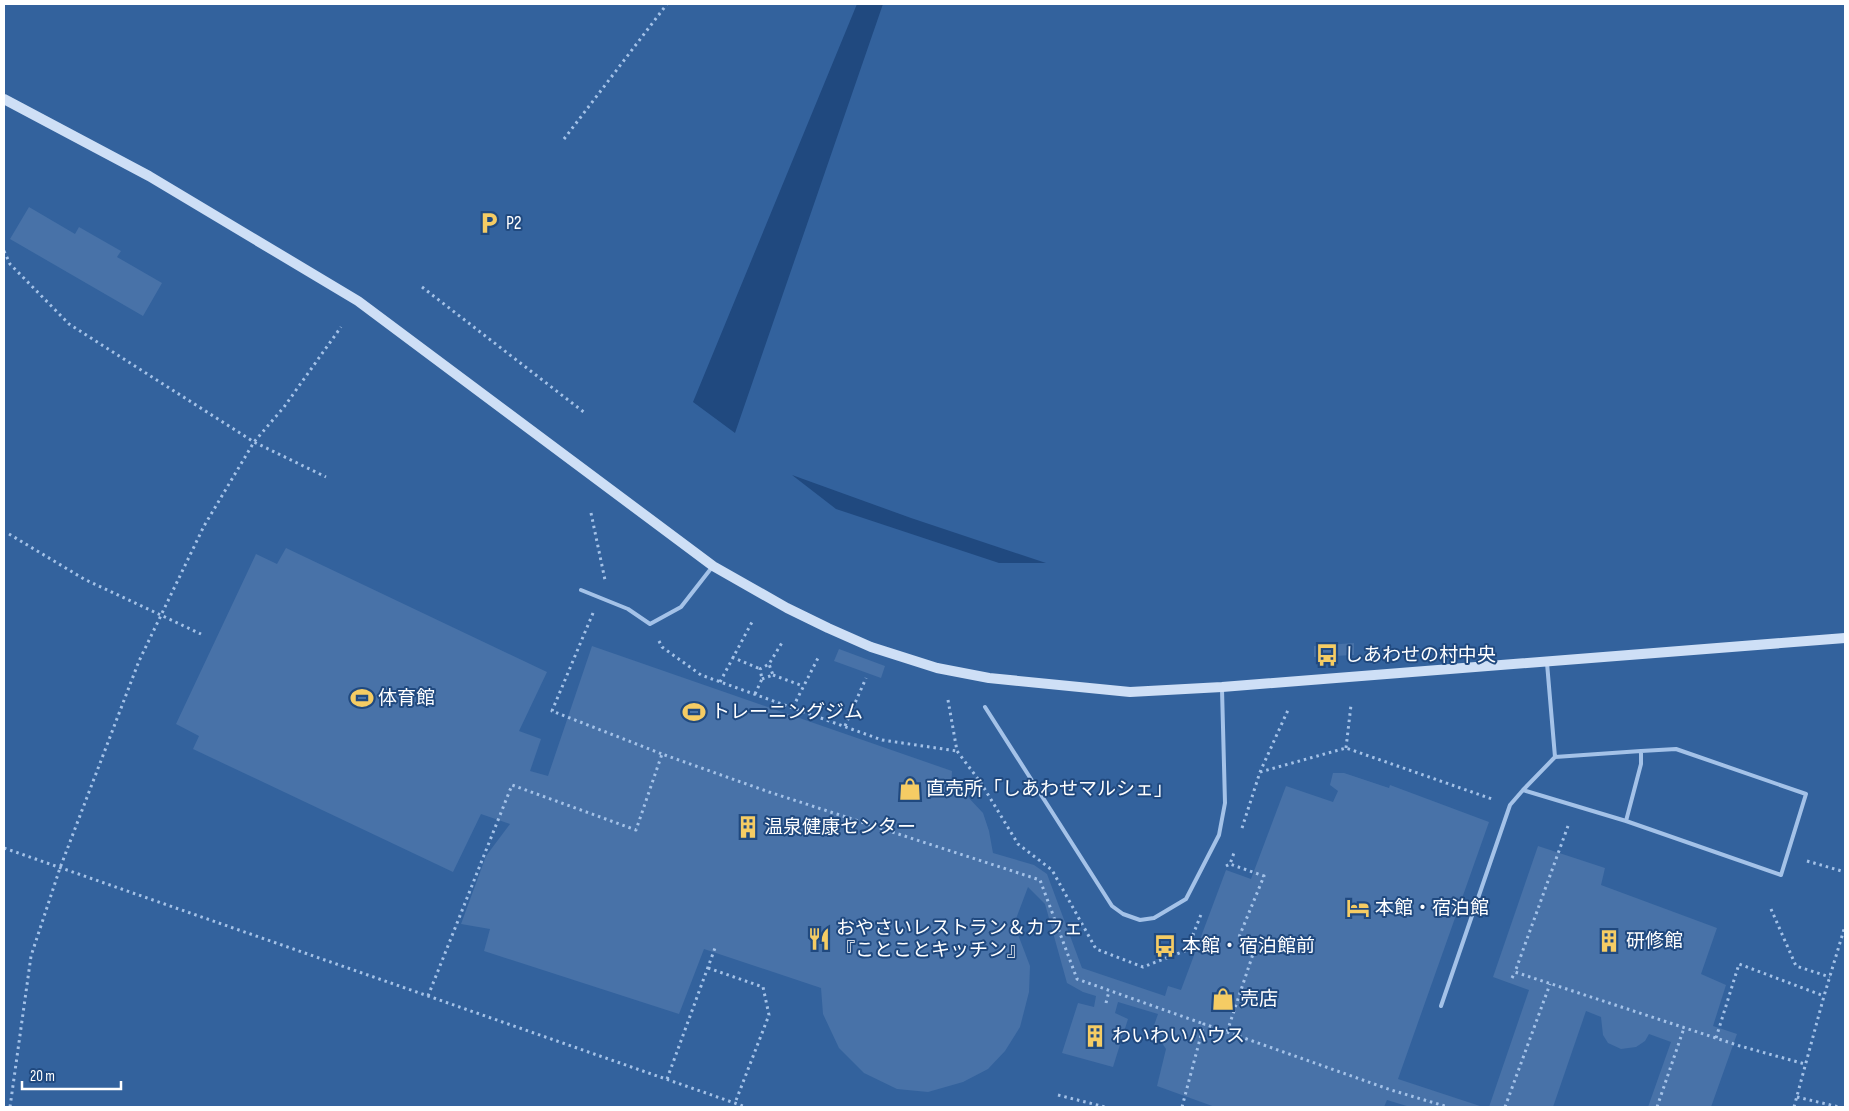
<svg xmlns="http://www.w3.org/2000/svg" width="1849" height="1111" font-family="'Sofia Sans Condensed','Noto Sans JP',sans-serif">
<style>
.green{fill:#33629d;fill-rule:evenodd}
.building{fill:#4872a8}
.lines{fill:none;stroke-linecap:round;stroke-linejoin:round}
.path{stroke:#a4c2e8;stroke-width:3;stroke-dasharray:2.5 4;stroke-linecap:butt}
.lane{stroke:#a4c2e8;stroke-width:4}
.secondary{stroke:#cedff6;stroke-width:10}
.labels{text-anchor:middle;dominant-baseline:central;stroke-width:4;stroke-linejoin:round;paint-order:stroke}
.poi-label{font-size:19px;fill:#fff;stroke:#20497f;text-anchor:start}
</style>
<rect width="100%" height="100%" fill="#20497f"/>
<path class="green" d="M4,4H857L693,402L735,433L883,4H1845V1107H4ZM792,475L911,518L1046,563H999L836,509Z"/>
<path class="building" d="M29,207L75,234L79,227L121,251L117,257L162,283L143,316L10,239Z
M286,548L547,672L519,731L541,739L530,771L548,776L592,646L952,771L951,788L967,796L983,813L989,831L993,853L1034,865L1047,874L1082,968L1165,996L1168,986L1181,990L1226,870L1251,879L1286,786L1333,802L1338,791L1330,785L1333,773H1344L1389,788L1390,785L1489,822L1398,1079L1483,1107H1410L1387,1100L1384,1107H1215L1157,1086L1166,1049L1162,1043L1165,1037L1152,1031L1158,1014L1118,1002L1115,1013L1128,1019L1113,1067L1062,1053L1078,1003L1094,1007L1096,996L1083,992L1067,983L1045,904L1028,887L1014,924L1030,966L1029,992L1020,1027L1005,1051L988,1069L963,1082L928,1092L897,1089L864,1073L839,1048L823,1014L821,988L704,949L679,1014L484,951L490,929L461,924L486,856L510,824L481,814L453,872L193,749L199,736L176,724L256,554L277,564Z
M1354,643V655L1314,657V646Z
M839,649L885,666L881,678L834,661Z
M1538,846L1605,868L1601,885L1717,928L1701,974L1726,985L1713,1026L1737,1034L1711,1107H1648L1671,1042L1649,1034L1645,1041L1636,1047L1621,1049L1608,1043L1603,1035L1601,1017L1586,1011L1553,1107H1489L1529,990L1493,977Z"/>
<g class="lines">
<path class="path" d="M564,139L667,4
M4,251L10,264L69,324L254,442L326,477
M422,287L585,413
M591,513L605,580
M9,534L84,579L201,634
M593,613L552,711L662,754
M659,641L662,647L701,675L882,740L957,751
M732,657L760,669
M773,675L803,686
M762,679L773,675L769,664
M720,682L752,622
M755,694L762,679L760,669L769,664L783,641
M948,700L957,751L981,783L1018,844L1052,870L1096,949L1143,967L1187,950L1202,912
M793,707L818,658
M845,726L866,678
M1346,748L1351,705
M1260,772L1346,748L1492,799
M966,791L981,783
M1568,826L1515,972L1740,1046L1805,1064
M1242,828L1260,772L1288,710
M4,848L746,1107
M1807,861L1845,872
M1226,866L1230,864L1235,850
M1771,909L1796,966L1830,977
M708,968L763,987L769,1015L735,1103
M1512,978L1515,972
M428,996L512,785L636,830L662,754L769,792L1040,880L1077,979L1204,1024
M1106,1003L1109,991
M1227,1032L1391,1090L1448,1107
M1716,1038L1739,964L1824,996
M667,1079L715,948
M1058,1095L1105,1107
M1797,1097L1839,1107
M10,1107L31,956L60,868L139,661L204,526L254,442L284,407L341,327
M1182,1107L1204,1024L1227,1032L1256,945L1239,937L1264,876L1230,864
M1505,1107L1550,984
M1657,1107L1684,1028
M1794,1107L1824,996L1845,926"/>
<path class="lane" d="M581,590L628,609L650,624L681,607L713,566
M1547,663L1555,757L1641,751V764L1626,821L1523,790L1555,757
M985,707L1112,906L1123,914L1140,920L1154,918L1186,899L1219,835L1225,803L1222,689
M1626,821L1781,875L1806,794L1676,749L1641,751
M1441,1006L1510,805L1523,790"/>
<path class="secondary" d="M4,99L149,176L358,301L713,566L787,608L828,628L871,647L937,668L989,678L1130,692L1222,687L1845,638"/>
</g>
<defs>
<symbol id="parking-bare" viewBox="-9 -9 18 18"><path d="M-3.5-5.5H1a3.5 3.5 0 0 1 0 7H-1V5.5H-3.5ZM-1-3.4V-.6H.8a1.4 1.4 0 0 0 0-2.8Z" fill="#f5cc64" stroke="#20497f" stroke-width="2.5" paint-order="stroke"/></symbol>
<symbol id="bus-bare" viewBox="-9 -9 18 18"><path d="M-5-6H5V4H4V6H2V4H-2V6H-4V4H-5ZM-3.5-4V0h7V-4ZM-3.5 1.2v1.5H-2V1.2ZM2 1.2v1.5H3.5V1.2Z" fill="#f5cc64" stroke="#20497f" stroke-width="2.5" paint-order="stroke"/></symbol>
<symbol id="stadium-bare" viewBox="-9 -9 18 18"><path d="M0-5a6.5 5 0 1 0 0 10a6.5 5 0 1 0 0-10ZM-3.5-1.8h7v3.6h-7Z" fill="#f5cc64" stroke="#20497f" stroke-width="2.5" paint-order="stroke"/></symbol>
<symbol id="shop-bare" viewBox="-9 -9 18 18"><path d="M-5-2.5h2.3a2.7 3.5 0 0 1 5.4 0H5L5.5 6h-11ZM-1.5-2.5h3a1.5 2.3 0 0 0-3 0Z" fill="#f5cc64" stroke="#20497f" stroke-width="2.5" paint-order="stroke"/></symbol>
<symbol id="building-bare" viewBox="-9 -9 18 18"><path d="M-4-6H4V6H1V3H-1V6H-4ZM-2.5-4.3h1.7v1.8h-1.7ZM.8-4.3h1.7v1.8H.8ZM-2.5-1h1.7V.8h-1.7ZM.8-1h1.7V.8H.8Z" fill="#f5cc64" stroke="#20497f" stroke-width="2.5" paint-order="stroke"/></symbol>
<symbol id="hotel-bare" viewBox="-9 -9 18 18"><path d="M-6-4.5h1.5V1H6V5H4.5V3h-9V5H-6ZM-4 0a1.8 1.8 0 1 1 3.6 0ZM.5 0V-2.5h3Q6-2.5 6 0Z" fill="#f5cc64" stroke="#20497f" stroke-width="2.5" paint-order="stroke"/></symbol>
<symbol id="restaurant-bare" viewBox="-9 -9 18 18"><path d="M-5-6h1v4h1v-4h1v4h1v-4h1v5L-1.5 .5V6h-2V.5L-5-1ZM5-6V6H3V1.5H1.5Q1.5-4 5-6Z" fill="#f5cc64" stroke="#20497f" stroke-width="2.5" paint-order="stroke"/></symbol>
</defs>
<g fill-rule="evenodd">
<use href="#parking-bare" x="473" y="207" width="32" height="32"/>
<use href="#bus-bare" x="1311" y="639" width="32" height="32"/>
<use href="#stadium-bare" x="346" y="682" width="32" height="32"/>
<use href="#stadium-bare" x="678" y="696" width="32" height="32"/>
<use href="#shop-bare" x="894" y="773" width="32" height="32"/>
<use href="#building-bare" x="732" y="811" width="32" height="32"/>
<use href="#hotel-bare" x="1342" y="892" width="32" height="32"/>
<use href="#restaurant-bare" x="803" y="923" width="32" height="32"/>
<use href="#building-bare" x="1593" y="925" width="32" height="32"/>
<use href="#bus-bare" x="1149" y="930" width="32" height="32"/>
<use href="#shop-bare" x="1207" y="983" width="32" height="32"/>
<use href="#building-bare" x="1079" y="1020" width="32" height="32"/>
</g>
<g class="labels">
<g class="poi-label">
<text x="506" y="223">P2</text>
<text x="1344" y="655">しあわせの村中央</text>
<text x="378" y="698">体育館</text>
<text x="711" y="712">トレーニングジム</text>
<text x="926" y="789">直売所「しあわせマルシェ」</text>
<text x="764" y="827">温泉健康センター</text>
<text x="1375" y="908">本館・宿泊館</text>
<text x="836" y="928">おやさいレストラン＆カフェ<tspan x="836" dy="22">『ことことキッチン』</tspan></text>
<text x="1626" y="941">研修館</text>
<text x="1182" y="946">本館・宿泊館前</text>
<text x="1240" y="999">売店</text>
<text x="1112" y="1036">わいわいハウス</text>
</g>
</g>
<rect width="1849" height="1111" fill="none" stroke="#ffffff" stroke-width="10"/>
<path d="M22 1081v8h99v-8" fill="none" stroke="#ffffff" stroke-width="2.5"/>
<text x="30" y="1081" font-size="15" fill="#ffffff" stroke="#20497f" stroke-width="4" paint-order="stroke">20 m</text>
</svg>
